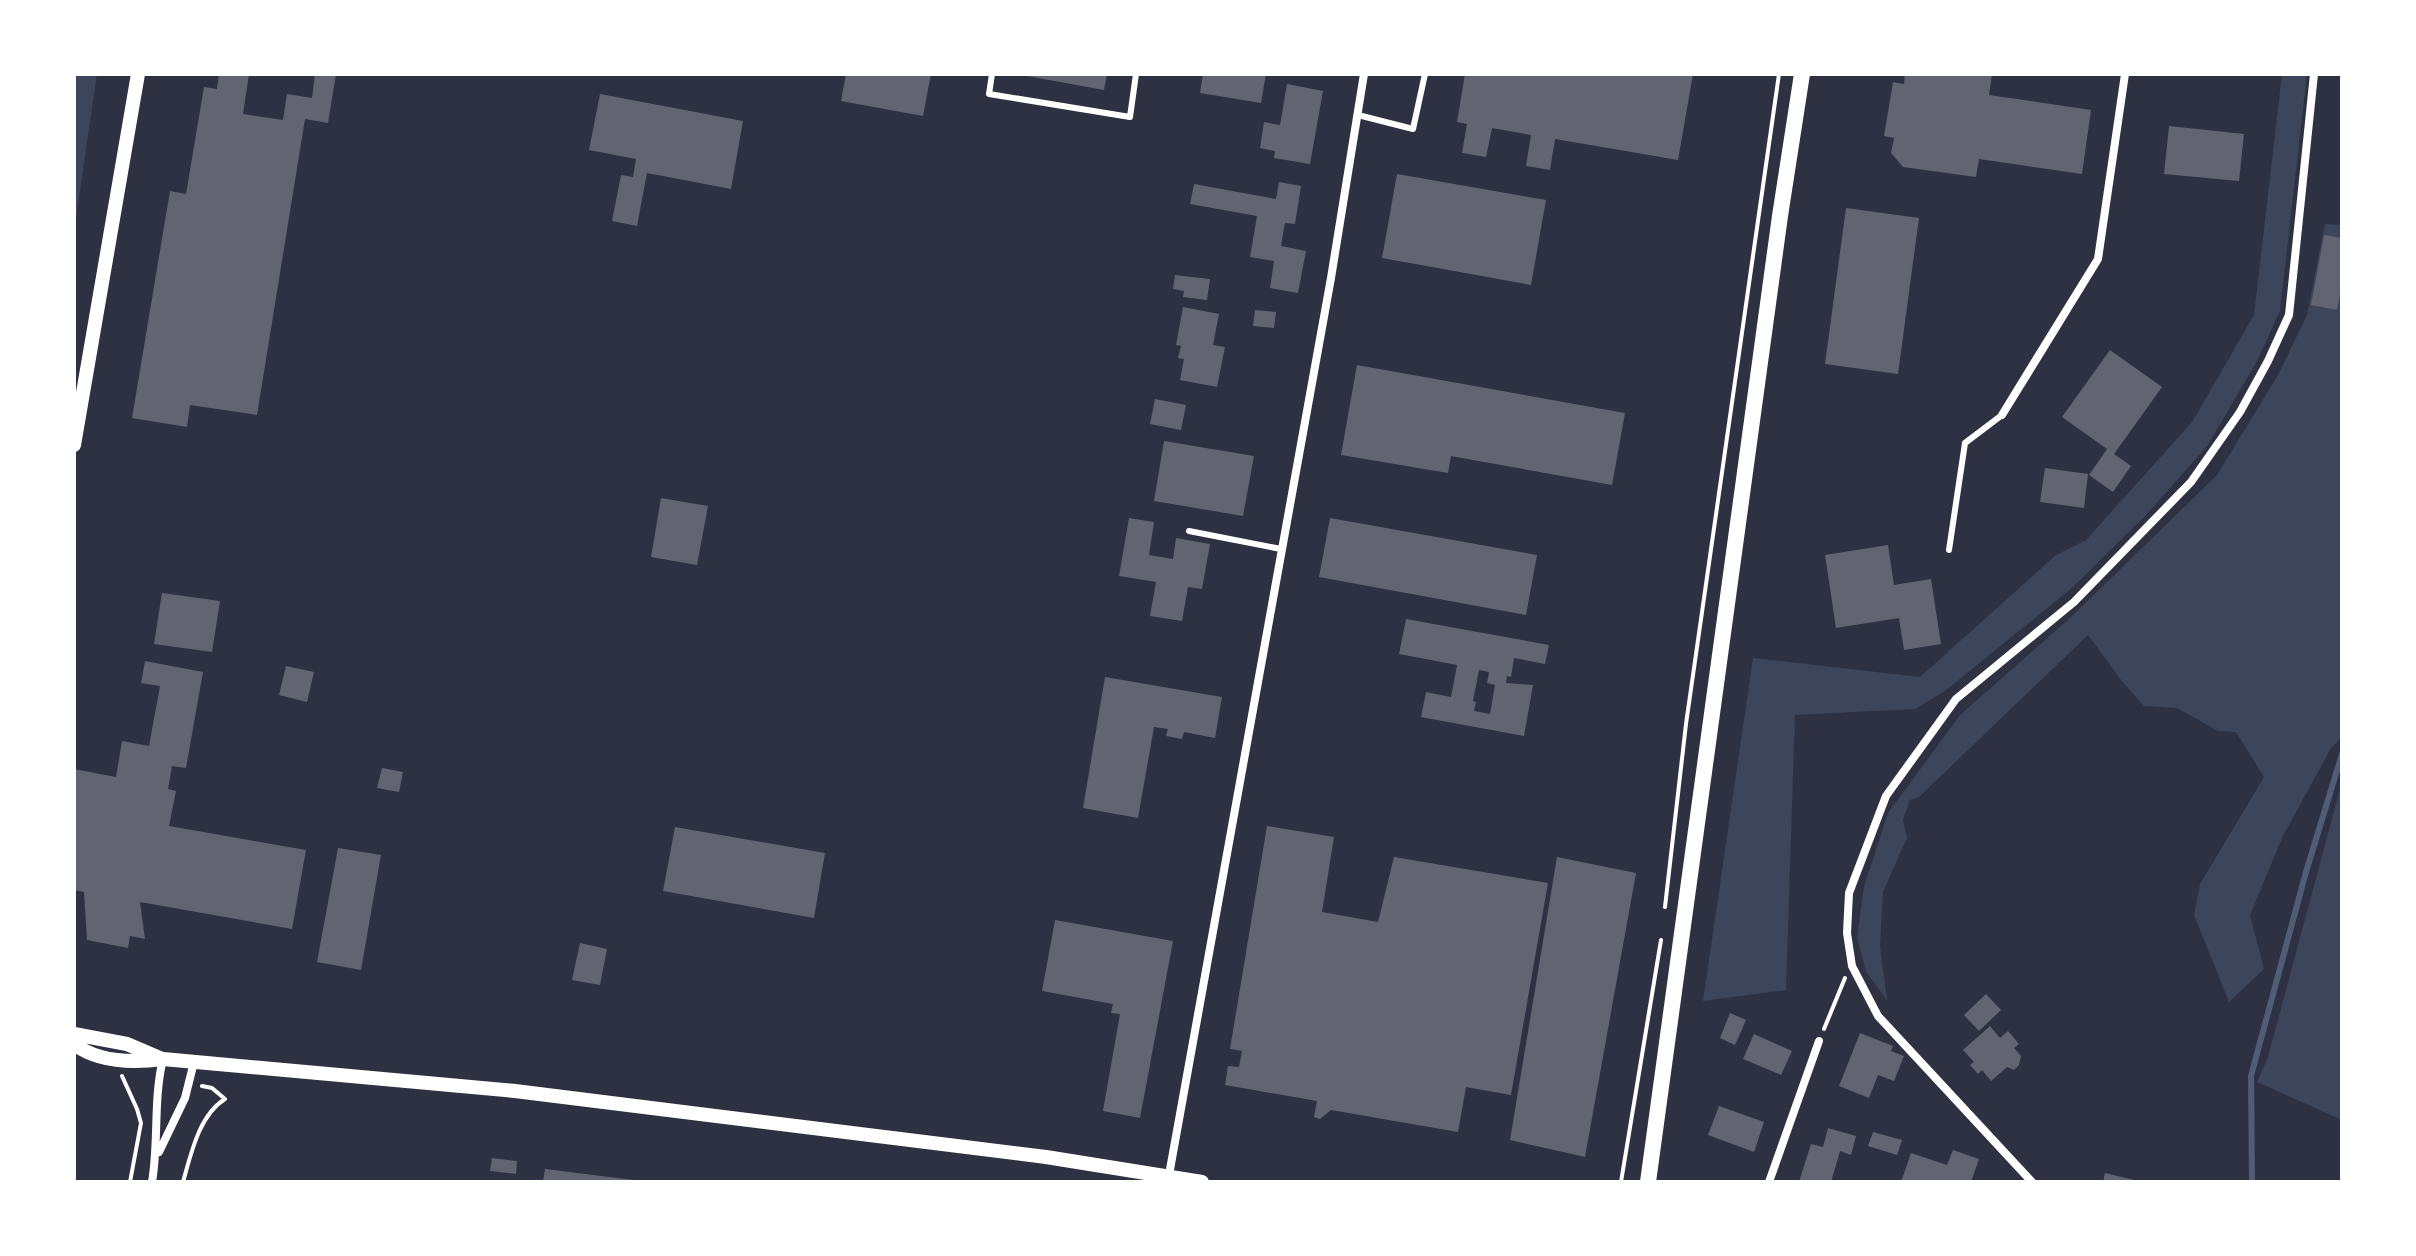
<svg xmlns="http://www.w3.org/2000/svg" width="2416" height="1256" font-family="Karla,sans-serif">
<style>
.green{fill:#3c4559}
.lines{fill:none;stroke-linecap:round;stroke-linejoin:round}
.stream{stroke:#4f5d75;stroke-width:6}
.building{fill:#626471;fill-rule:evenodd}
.path{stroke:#fff;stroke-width:4}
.service{stroke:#fff;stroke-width:6}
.minor{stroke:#fff;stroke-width:8}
.tertiary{stroke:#fff;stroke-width:14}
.secondary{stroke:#fff;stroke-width:16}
</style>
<rect width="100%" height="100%" fill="#2d3142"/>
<path class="green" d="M74,74H97L74,232Z
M2282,74H2307L2280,311L2257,361L2208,445L2147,514L2072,588L1945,691L1915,709L1795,715L1786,990L1703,1001L1753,658L1920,677L2056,555L2086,540L2192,422L2254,315Z
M2325,224L2342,225V736L2330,750L2283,836L2250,915L2264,969L2229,1002L2194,915L2200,884L2264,777L2236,732L2218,731L2177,708L2144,706L2121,680L2088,635L1919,797L1910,800L1903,820L1907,838L1883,892L1880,946L1887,1000L1866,972L1857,937L1864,886L1888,813L1960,715L2069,619L2217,475L2278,375L2307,315Z
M2342,781V1120L2257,1082L2268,1057Z"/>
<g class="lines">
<path class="stream" d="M2252,1182L2251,1076L2306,872L2342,754"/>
</g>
<path class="building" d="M219,74H249L243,114L283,120L287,94L312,98L315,74H336L328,123L305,119L257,415L190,405L187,427L132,418L170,191L186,194L204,87L217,89Z
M846,74H931L923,116L841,101Z
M1016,74H1107L1104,90Z
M1203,74H1266L1261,103L1200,93Z
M1465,74H1693L1678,160L1555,139L1550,170L1526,166L1531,135L1492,128L1486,157L1462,153L1467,124L1457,122Z
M1905,74H1992L1989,95L2091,110L2082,174L1979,159L1976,177L1903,167L1891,153L1894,138L1884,136L1893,82L1904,84Z
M1287,84L1323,91L1310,164L1274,158L1275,151L1260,148L1264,122L1280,125Z
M600,94L743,121L731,189L647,173L637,226L612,221L621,175L633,177L636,159L589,150Z
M2169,126L2244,134L2239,181L2164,174Z
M1397,174L1546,200L1531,285L1382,258Z
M1279,182L1301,186L1295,224L1285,223L1281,246L1306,251L1298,293L1270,288L1274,261L1250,257L1257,216L1190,204L1194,184L1276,199Z
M1846,208L1919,218L1898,374L1825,364Z
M2324,235L2342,238V282L2337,310L2311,305Z
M1175,275L1210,279L1207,300L1183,297L1184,291L1173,289Z
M1183,307L1219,314L1213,345L1225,347L1217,387L1180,380L1184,359L1178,358L1181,346L1176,345Z
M1255,310L1276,312L1274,328L1253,326Z
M2110,350L2162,387L2114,454L2131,466L2113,492L2089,475L2107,449L2062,417Z
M1357,365L1625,413L1612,485L1451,456L1448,473L1341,455Z
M1155,399L1186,405L1181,430L1150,424Z
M1164,441L1254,456L1243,516L1154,501Z
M2045,468L2088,474L2084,508L2040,502Z
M661,498L708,506L697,565L651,557Z
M1129,518L1154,522L1149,555L1173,559L1176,538L1210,544L1202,589L1188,587L1182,621L1150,616L1156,582L1119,576Z
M1330,518L1537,555L1526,615L1319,577Z
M1888,545L1894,585L1931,579L1941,644L1904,650L1899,618L1836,628L1825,555Z
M162,593L220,601L212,652L154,644Z
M1406,619L1549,645L1545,664L1514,658L1511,677L1507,676L1506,683L1533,685L1524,736L1421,717L1426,692L1451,697L1457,665L1399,654ZM1479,670L1489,672L1487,683L1495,685L1490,714L1474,711L1476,702L1473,701Z
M145,661L203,672L186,768L172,766L168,789L176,791L169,826L306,850L292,929L140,902L145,939L130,936L128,948L87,940L84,892L74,890V769L116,777L122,741L149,746L160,686L141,683Z
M286,666L314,672L307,702L279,695Z
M1105,677L1222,697L1215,738L1184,732L1182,739L1166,736L1168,729L1154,727L1138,818L1083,808Z
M382,768L403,772L399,792L377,788Z
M1267,826L1334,837L1322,912L1378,922L1394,857L1548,883L1511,1095L1466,1087L1458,1132L1331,1110L1320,1119L1314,1117L1317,1101L1225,1085L1228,1066L1239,1067L1242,1051L1230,1049Z
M675,827L825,853L814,918L663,891Z
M338,848L381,855L361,970L317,962Z
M1557,857L1636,873L1585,1157L1510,1140Z
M1055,920L1173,941L1140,1118L1103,1111L1120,1014L1111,1013L1113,1004L1042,991Z
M580,943L607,949L600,985L572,980Z
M1986,994L2001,1010L1979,1031L1964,1015Z
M1730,1013L1746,1020L1735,1045L1720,1038Z
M1990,1026L2000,1038L2008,1031L2019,1044L2014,1048L2021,1056L2019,1065L2014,1070L2007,1067L1991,1081L1982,1070L1978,1074L1970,1065L1974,1062L1963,1050Z
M1860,1033L1893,1046L1891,1051L1904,1056L1894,1081L1878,1075L1869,1098L1839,1086Z
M1754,1034L1792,1051L1781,1075L1743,1059Z
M1719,1106L1764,1122L1754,1152L1708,1135Z
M1828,1128L1856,1136L1851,1155L1840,1151L1831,1182H1799L1811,1144L1823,1147Z
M1873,1132L1902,1140L1897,1155L1868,1146Z
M1953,1150L1979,1159L1971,1182L1944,1180L1943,1182H1901L1911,1153L1947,1165Z
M492,1158L517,1161L516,1174L490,1171Z
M545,1169L634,1180V1182H543Z
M2105,1173L2138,1181V1182H2103Z"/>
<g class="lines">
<path class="path" d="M1665,907L1686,724L1779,74
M1824,1029L1845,978
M122,1076L137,1109L141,1123L130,1182
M183,1182C191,1154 199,1115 225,1099L212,1088L202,1086
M1621,1182L1661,940"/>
<path class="service" d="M992,74L989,94L1130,117L1136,74
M1358,115L1413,129L1425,74
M1189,531L1281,549
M1949,550L1965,443L2002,415"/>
<path class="minor" d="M2002,415L2098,259L2125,74
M159,1152L185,1098L194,1062
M1169,1175L1331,278L1364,74
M152,1182C159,1141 153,1100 163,1059
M1769,1182L1819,1041
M2032,1182L1878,1016L1852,966L1847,933L1849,893L1886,796L1956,699L2074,602L2191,482L2240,412L2268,361L2289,315L2314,74"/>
<path class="tertiary" d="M74,445L138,74
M74,1034L127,1044L162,1059
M74,1044C99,1063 133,1063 163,1059L515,1091L1046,1157L1202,1182"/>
<path class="secondary" d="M1648,1182L1780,216L1802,74"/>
</g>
<rect width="2416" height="1256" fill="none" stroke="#ffffff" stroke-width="152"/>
</svg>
